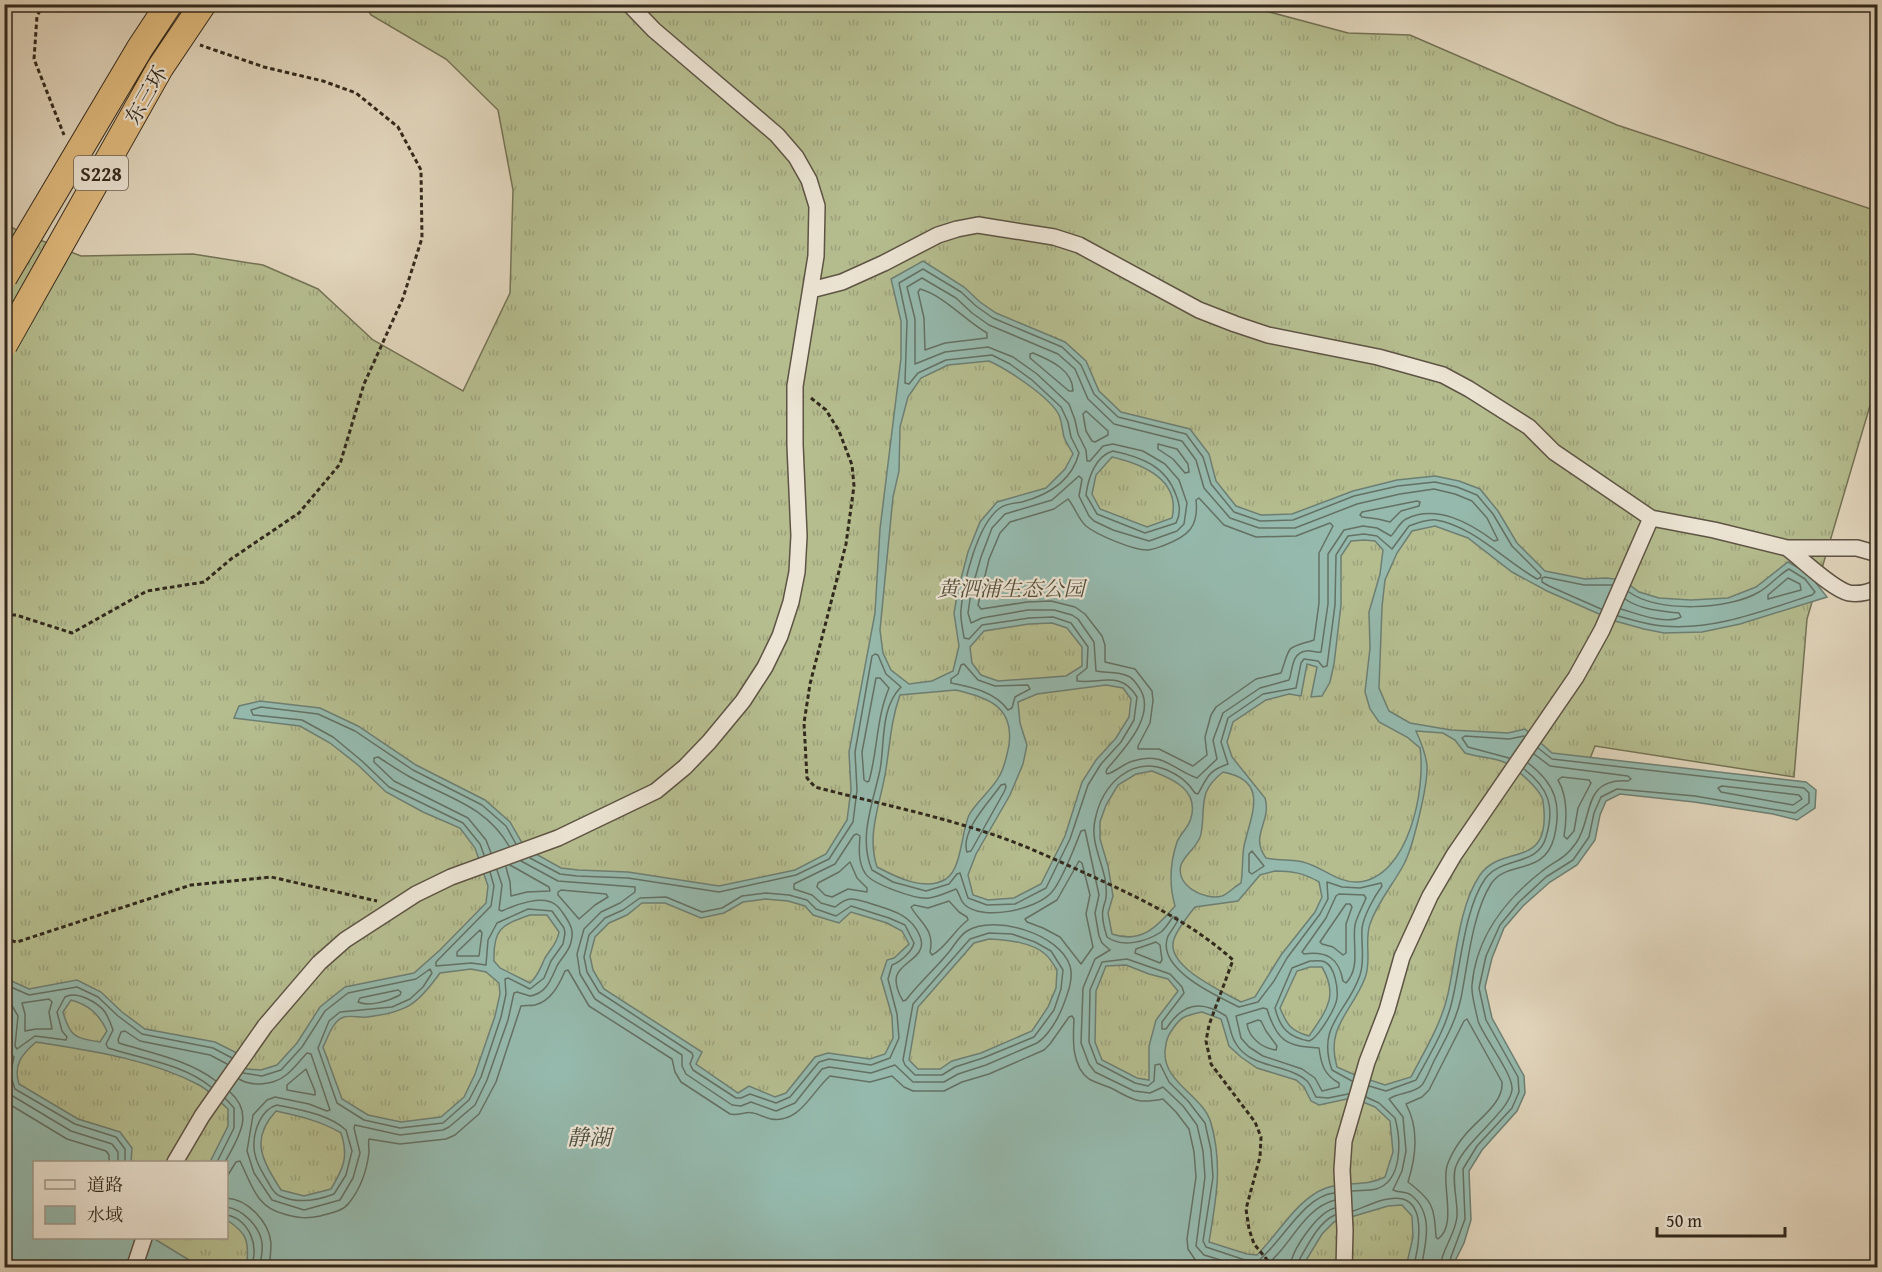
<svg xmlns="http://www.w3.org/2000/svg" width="1882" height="1272" font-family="'Gentium Book Plus','Noto Serif SC',serif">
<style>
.grass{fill:url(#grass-tufts);stroke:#747356;stroke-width:1.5;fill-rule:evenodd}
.water{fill:#95b9ad;stroke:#6d7f73;stroke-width:1.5;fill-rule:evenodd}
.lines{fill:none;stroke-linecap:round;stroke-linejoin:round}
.shore{stroke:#647164;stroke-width:1.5}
.minor-casing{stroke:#5e5444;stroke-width:18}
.path{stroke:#32291c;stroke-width:3;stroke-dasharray:4.5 3;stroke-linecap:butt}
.minor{stroke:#ece4d4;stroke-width:15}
.trunk-bridge-casing{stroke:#32291c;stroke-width:28;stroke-linecap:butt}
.trunk-bridge{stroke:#e1bb7e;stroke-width:26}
.labels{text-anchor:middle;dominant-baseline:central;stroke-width:4.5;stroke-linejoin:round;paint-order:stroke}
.shield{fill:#ece4d4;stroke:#6a6153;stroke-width:1.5}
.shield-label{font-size:20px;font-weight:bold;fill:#32291c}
.street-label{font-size:21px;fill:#32291c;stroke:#ece4d4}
.park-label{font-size:21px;font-style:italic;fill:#534e39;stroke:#ece4d4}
.water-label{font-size:22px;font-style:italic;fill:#4b4d40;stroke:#ece4d4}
</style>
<defs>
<pattern id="grass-tufts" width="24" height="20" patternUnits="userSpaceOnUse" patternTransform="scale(1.5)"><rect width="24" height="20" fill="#b5bd8f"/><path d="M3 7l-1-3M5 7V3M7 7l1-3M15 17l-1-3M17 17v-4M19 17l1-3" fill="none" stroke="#9ca27b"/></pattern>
</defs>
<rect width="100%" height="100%" fill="#e2d6bd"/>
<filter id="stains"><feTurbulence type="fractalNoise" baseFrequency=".00333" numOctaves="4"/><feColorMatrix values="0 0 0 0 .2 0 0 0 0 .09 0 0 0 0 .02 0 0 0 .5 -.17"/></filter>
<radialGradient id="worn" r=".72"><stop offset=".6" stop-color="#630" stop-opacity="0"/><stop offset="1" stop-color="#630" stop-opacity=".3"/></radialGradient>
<path class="grass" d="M365,5H1257L1262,10L1348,33L1410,35L1617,125L1877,211V382L1807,619L1794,777L1595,746L1574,799L1478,932L1436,1267H5L4,223L22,233L81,256L193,254L263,265L318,289L373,340L463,391L510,293L513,190L498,110L446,59L371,15ZM34,1162H226V1238H34Z"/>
<path class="water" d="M923,261L964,287L980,302L996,313L1065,342L1086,361L1099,391L1121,412L1190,429L1209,454L1216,481L1236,506L1261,515L1292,514L1353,491L1397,480L1435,476L1459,481L1480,489L1498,511L1517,543L1545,571L1585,579L1606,578L1623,580L1639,592L1659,598L1691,600L1728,598L1756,587L1788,562L1809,574L1827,597L1740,624L1702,632L1664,633L1644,629L1615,621L1547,591L1512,572L1468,538L1435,526L1412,531L1397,553L1385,580L1382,607L1379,688L1389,711L1410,723L1451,730L1508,733L1525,729L1552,753L1806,782L1816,790L1815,808L1797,820L1773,814L1694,802L1620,794L1606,801L1600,815L1595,840L1577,865L1550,882L1523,906L1504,928L1492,958L1485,987L1492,1018L1524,1076L1525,1093L1517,1111L1482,1150L1469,1171L1471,1220L1464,1243L1452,1267H1406L1413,1237L1412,1216L1402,1205L1388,1206L1334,1222L1322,1234L1302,1267H235L247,1263C249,1239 246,1233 227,1220L226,1162H210L228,1126V1109C219,1101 210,1091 199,1085C150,1059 91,1051 36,1042C22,1054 13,1065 19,1084L78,1119L120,1132L132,1148L131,1162H34V1238H153L194,1263L218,1267L5,1268L4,1056L9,1047L12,1016L5,1005V978L29,989L77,980L101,992L122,1012L145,1029L215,1042L237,1053L247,1069L261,1070L277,1065L297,1043L320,1007L345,987L414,973L440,950L486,903L488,886L475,848L460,828L423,812L386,792L358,765L330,743L300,726L234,718L239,706L260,701L320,708L358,726L416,765L485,800L510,822L525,848L561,868L578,870L628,872L719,886L795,870L826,854L847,820L851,790L849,752L875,613L880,529L901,358V321L891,279ZM989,361C1007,369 1050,397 1059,415C1062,422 1062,429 1064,437C1066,443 1070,448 1073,454L1065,469L1046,488L997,502L980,522L968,552L958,590L954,613L959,646L953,671L932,681L909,684L891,670L883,653L880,630L893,497L899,471L900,427L908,397L921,378L948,365ZM1112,457C1142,464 1181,479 1172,518L1147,527L1100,509L1092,494L1096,475ZM1364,540L1375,541L1383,550L1380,574L1369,612L1370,648L1365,692L1370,709L1379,722L1407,737L1420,748C1426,788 1409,878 1358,882C1337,883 1323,867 1303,862C1291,859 1278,861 1266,858C1249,835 1272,822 1265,798L1232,757L1227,742L1233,722L1266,700L1289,694L1301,696L1307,664L1317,667L1311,697L1322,696L1330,682L1334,664L1341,605V556L1351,541ZM1052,623L1067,628L1082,647V666L1066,676L998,681L981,675L972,663L970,647L984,631L1029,624ZM1106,685L1123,688L1131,699L1129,717L1116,738L1096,760L1082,782L1065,836L1041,884L1014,898L988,900L973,895L968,875L976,854L1010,795L1023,764L1027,745L1020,723L1018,702L1037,694ZM956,690C988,698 1014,706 1009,745C1007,755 1005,766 1000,775C992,790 977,801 969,815C961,833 962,868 946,879C925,892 896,877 877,867C866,833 881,803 886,769C890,744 891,720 900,695ZM1416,731L1443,733L1455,740L1465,753C1476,757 1489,757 1501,761C1512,764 1541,789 1543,801C1553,872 1503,842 1480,875C1458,907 1456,961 1447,998C1440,1026 1424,1052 1411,1077L1385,1085L1355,1075L1337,1067C1325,1027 1352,1012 1365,978C1372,961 1364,941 1370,924C1378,901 1393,885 1404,864C1413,847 1428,785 1427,766C1426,754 1421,742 1416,731ZM1152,771C1173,779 1199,790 1191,818C1189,827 1180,834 1177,842C1170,863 1169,885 1175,906C1157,927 1141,944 1112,934L1108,913L1113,896L1108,866L1100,839V822L1106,805L1118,785L1136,774ZM1223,772C1270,781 1251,814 1244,846C1242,858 1243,870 1241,883C1235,886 1228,894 1222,896C1204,901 1175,885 1181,865C1185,854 1199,846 1201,834C1206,806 1197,792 1223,772ZM1275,871C1292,871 1304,873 1319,882L1322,897L1315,912L1281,955L1255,997L1241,1002C1222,991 1164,966 1174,939C1178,928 1188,916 1195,907L1238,901L1260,875ZM765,899L788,901L805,906L813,915L839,923L851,912L887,923L902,931L909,944L894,958L887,960L881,978L892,1016L893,1038L885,1054L870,1059L828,1053L815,1057L786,1093L775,1097L749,1086L738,1093L696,1064L702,1052L604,989L593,970L590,956L595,937L609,923L627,915L642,903H665L701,918L724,913L743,902ZM530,915H547L559,932C557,944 551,948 545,958C540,968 539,975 530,983L500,968L494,961C493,929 501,925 530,915ZM989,939C1008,940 1031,942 1045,954C1050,958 1054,965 1057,970L1056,988L1048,1007L1032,1031L981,1053L952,1061L940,1069H918L909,1060L918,1007L974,943ZM1126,965L1149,974L1168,979L1178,991L1156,1020L1149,1046V1080L1137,1078L1102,1060L1095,1042L1096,991L1106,966ZM1310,967H1322C1339,996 1326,1011 1309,1036C1291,1031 1287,1025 1280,1008L1297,971ZM471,969L486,972L499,983L500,994L495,1016L475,1074L464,1097L441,1117L401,1122L368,1115L342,1099L323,1047C328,1038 332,1021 344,1017C351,1015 360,1018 367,1017C407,1012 417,1005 440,973ZM71,1000C89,1005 99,1014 107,1031L100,1042C75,1038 70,1037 63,1012ZM1202,1012L1221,1019L1229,1046L1241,1057L1257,1068L1296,1080L1304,1087L1311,1101L1319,1105L1347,1099L1363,1102L1375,1107L1390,1121L1393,1152L1385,1177C1366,1187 1346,1181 1326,1188C1298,1198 1278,1234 1257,1255L1247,1254L1209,1242C1216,1199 1223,1166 1211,1123C1203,1095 1163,1083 1165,1051C1166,1044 1166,1039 1170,1033C1180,1017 1183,1016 1202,1012ZM276,1111C299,1116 321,1121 341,1133C349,1157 343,1169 331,1189L304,1196L281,1190C263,1161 249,1140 276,1111Z"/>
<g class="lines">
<path class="shore" d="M922,278L956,298L972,313L989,325L1058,354L1075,369L1088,399L1114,424L1182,441L1196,460L1204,488L1230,518L1259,528H1295L1357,504L1400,494L1434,489L1455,494L1472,501L1487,518L1498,540L1494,541C1470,523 1437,504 1406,519C1400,522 1396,531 1391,536L1377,528L1363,526L1344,530L1328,554V604L1321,652C1316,653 1311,650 1306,651C1291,653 1293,670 1289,680L1260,688L1223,713L1213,740L1217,759L1197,778C1173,770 1163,751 1133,761C1124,763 1116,772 1107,774L1106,772L1107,769C1124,749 1159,713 1138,686C1135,682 1133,678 1128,676C1118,671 1106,673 1096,671L1094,642L1078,619L1072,615L1054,610H1028L982,618L971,623L968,613L971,592L981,557L992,528L1005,514L1052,500L1079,476L1082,479L1079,496L1089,516L1094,521L1113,530L1149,541L1177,531L1184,524L1187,503L1179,480L1165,464L1143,451L1113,444L1103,446L1090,461H1087L1086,450L1078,434L1075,420L1069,404L1037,374L1013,357L988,347L945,352L915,364V319L907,287Z
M920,289C945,296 964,320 987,333V338L945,343L925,350L924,318L918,292Z
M1033,353C1050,360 1073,370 1073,391H1069L1030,358V354Z
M1086,411L1108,431V435L1095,442L1092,441L1086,431L1083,414Z
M1158,444L1177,449L1188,464L1189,472L1185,473L1173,459L1158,449Z
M1113,451C1141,457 1166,466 1176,495C1180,505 1181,513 1176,523L1145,533L1097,514L1086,495C1088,479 1095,456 1113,451Z
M1199,498L1224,525L1256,537L1296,536L1330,523L1333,526L1319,553V603L1314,640C1285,649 1291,644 1281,673L1256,679L1216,707L1211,715L1205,737L1207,755L1193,766L1159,749H1138V746L1150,723L1153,701L1152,691L1135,669L1105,662V645L1102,636L1085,614L1075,607L1051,601L1027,602L981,609L978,605L989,559L1000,533L1010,522L1054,509L1068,499C1075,507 1078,519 1086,526C1097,535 1133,550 1147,550C1153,550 1159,547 1165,545C1188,536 1199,527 1196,500Z
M1417,501L1420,502L1419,506L1401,511L1390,522L1378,519L1362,517L1360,515L1362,512Z
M1788,578L1800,584L1801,590L1768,599V595Z
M1601,609L1549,586L1542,582V578L1545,577L1584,585H1612
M1621,609C1638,614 1665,625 1681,617L1679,613C1661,611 1641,610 1625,599
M1618,616C1633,620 1648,625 1663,626C1714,631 1765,610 1812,595L1815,592L1805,579L1789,569C1778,575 1770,586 1759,592C1729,610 1657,613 1629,592
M964,664L978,680L995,686L1028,685L1030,689L1015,697L1012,708L1008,710C995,692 972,687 951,683V679L958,674L961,665Z
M876,678H880L889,688C876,719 878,749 869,781L867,782L864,780L862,752Z
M1509,758L1468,747L1462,738L1465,736L1509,739L1524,736
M1562,777L1589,780L1591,783L1578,808L1574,831L1567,839L1564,836C1567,818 1568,797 1558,780Z
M1005,784L1006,787L1004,792L971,851L967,852C960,831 990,801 1001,785Z
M1722,786L1799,795L1802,799L1793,805L1721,792L1718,788Z
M1252,851L1264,866L1252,874L1249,872V854Z
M491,853L486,840L468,818L394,781L374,762V758L378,757C389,764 399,771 410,777C448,798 486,806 509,846
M484,855L480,844L463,823L389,787L362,761L333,737L302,720L253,715L251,710L261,707L318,714L355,731L413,770L482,805L506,826L516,844
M530,858L560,874L577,876L628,878L719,892L796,875L829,859L853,822L857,790L855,752L872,656L875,654L878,655L886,674L901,687C880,708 885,743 880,770C873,803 858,838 872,870L893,882L926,891L949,884L957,874L960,873L968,898L987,905L1015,904L1046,888L1070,839L1088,785L1101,764L1121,742L1134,720L1137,697C1121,670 1101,684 1077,681V676L1087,668L1088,647L1071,623L1053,617L1029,618L982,625L969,639L964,638C963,629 960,619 961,610C963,584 977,524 1000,508C1005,504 1016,503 1022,502C1048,495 1072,481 1079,453L1071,437L1068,422L1061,407L1032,380L1010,364L992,355L946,360L918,373L909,384L905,383L907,321L899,283L923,269L961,292L976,306L993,318L1062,347L1081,365L1094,394L1118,417L1186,434L1203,457L1211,484L1234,512L1260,521L1293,520L1354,496L1398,486L1435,482L1457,487L1477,495L1493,514L1512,546L1541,575L1540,578L1537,579C1505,561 1473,526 1436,520C1429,519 1417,523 1409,526L1392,549L1377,536L1364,534L1348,536L1336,555L1335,605L1327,666L1323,667L1318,661L1304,659L1301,663L1296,688L1263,694L1228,718L1221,742L1228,764C1208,771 1208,776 1198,794L1195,793C1188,782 1180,776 1167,770C1131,755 1102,785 1095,820C1089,847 1109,870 1106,897C1106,901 1103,906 1103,910C1101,918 1105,930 1107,937C1122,948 1146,942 1161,932C1166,928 1169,922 1173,917H1177L1178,920C1175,926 1171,931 1168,936C1155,969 1217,996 1239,1007L1258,1002L1274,981L1287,958L1320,914L1328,899L1327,882L1342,887L1360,888L1381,883L1382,886C1374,897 1364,915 1362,928C1361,944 1365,960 1360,975C1348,1012 1316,1025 1332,1070L1352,1081
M521,861L558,881L635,887V892L620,903L601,912L584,929L577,954L580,974L595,999L682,1055V1066L686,1074L732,1105L741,1106L751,1102L776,1111L795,1103L822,1069L829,1067L871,1073L895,1065L913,1082H944L958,1074L986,1065L1037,1043C1048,1036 1058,1019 1063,1006C1067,995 1074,979 1070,966C1060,934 995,914 967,931C959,936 954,946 949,952C935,969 919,983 906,1000L903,1001C899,995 894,982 897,975C900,966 914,960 919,952C923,946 922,940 919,934C909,913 890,910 869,903C852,898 849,896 835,907L821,903L812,895L794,889V884L835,864L854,835L857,834L860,836C859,849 858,862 865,873C871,884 917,900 929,898C938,897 948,892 956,889C960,894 960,901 965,905C983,921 1035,910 1051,893C1060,884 1076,844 1081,831L1085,830L1099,895L1095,913L1099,936L1102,943L1110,950L1095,959L1083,988L1081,1043L1089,1064L1095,1072L1134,1091L1150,1093L1163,1087L1183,1106L1197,1125L1203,1151L1205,1177L1196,1246L1204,1255L1247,1268
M1079,861L1082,863L1090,895L1086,914L1093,947L1081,964L1060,937L1043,928L1027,922L1025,919L1057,900Z
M850,862L857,878L867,888V892L848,889L832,897L825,895L817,887L818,883L839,872Z
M506,867L510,882L511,896L527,892L550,891L549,887L510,865
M561,890L606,894L608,897L595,905L579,919L558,895V892Z
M766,893L789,895L807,900L816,909L836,916L851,906L889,918L905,925L914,943C912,952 900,962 892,965L888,979L897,1014L899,1038L890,1058L871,1065L829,1059L819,1062L790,1097L776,1103L750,1094L741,1098H736L693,1070L690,1064L693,1056L692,1053L599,992L587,972L584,957L589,935L605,918L623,910L640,898L666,897L702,912L722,908L742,896Z
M1339,894L1364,895L1366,898C1363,906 1357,916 1355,925C1352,944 1361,967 1346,983L1343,981C1339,958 1327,951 1304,954L1302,952L1326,918L1336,896Z
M949,901L959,912L967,917L968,920C955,929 946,948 932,955L930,952C935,929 920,923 911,907L914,905L928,908Z
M1346,904H1350L1352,907L1346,924V953L1343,955L1333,947L1322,944L1320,942Z
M480,930L482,933L479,956H457V952Z
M989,933L1012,934L1035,942L1051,951L1063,970L1061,989L1054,1010L1034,1037L983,1058L955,1067L942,1075H915L905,1065L903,1060L913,1004L970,939Z
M1156,942L1160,945L1162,960L1160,963L1135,953L1136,949Z
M1310,961C1314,961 1321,960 1325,962C1335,967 1338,988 1337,998C1336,1008 1318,1038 1309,1041C1288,1037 1280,1028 1275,1008L1292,968Z
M4,984L29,995L77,987L98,997L118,1016L142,1034L213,1048L232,1058
M398,990L401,992L400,995C389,1001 369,1007 358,1002L360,998Z
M49,999L52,1002L49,1012L52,1029H36L25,1031V1014L22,1003Z
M4,1003L11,1004L18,1016L15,1046L17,1049L35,1036L66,1040L67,1037L62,1031L57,1012L65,997C77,990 98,1003 105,1012C108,1017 111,1024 113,1030L106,1044L108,1048C142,1059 183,1064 211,1087
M1263,1008L1267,1009C1277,1042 1287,1046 1319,1048C1321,1064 1324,1075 1339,1083V1087L1322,1091L1315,1078L1302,1069L1263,1056L1249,1047L1241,1038L1236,1016Z
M1467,1019L1502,1082C1504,1103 1477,1120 1465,1135C1459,1142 1452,1153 1448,1163C1440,1182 1458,1225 1438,1239L1436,1237C1434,1206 1433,1201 1408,1182C1416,1157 1419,1128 1406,1104L1422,1097L1429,1090L1464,1021Z
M1258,1020L1261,1021L1266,1031L1277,1046L1276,1050C1262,1048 1249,1038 1247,1024Z
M4,1056L12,1055L14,1057L10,1074L15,1089L75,1124L116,1137L125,1149V1162
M306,1069L315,1091V1095L287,1090V1085Z
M243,1073L262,1076L281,1070L302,1047L325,1011L348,993L416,979L430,969L432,973L423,987L410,999L392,1007L340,1012L329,1021L318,1048L337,1103L364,1120L400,1128L443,1123L469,1100L481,1077L501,1017L506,994L505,979L508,978L530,989L544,978L551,961L563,944L565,933L564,928L552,911L528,909L497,923L488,940L486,965L471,963L436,966V962L491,906L494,886L490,872
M239,1079C252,1087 274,1085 286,1075C294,1069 300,1060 307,1053L311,1054L330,1110L327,1111L309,1104L275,1097L267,1100L253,1115L247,1151L254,1173L272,1200L304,1210L340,1200L353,1178L360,1153L354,1128L355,1125L400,1135L443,1130L449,1127L475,1105L487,1080L508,1020L514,993L517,992L530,996C547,993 551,979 557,966C561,958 569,952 571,942C574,931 571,925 565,916C562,912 560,908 556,905C543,894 515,905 502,911L499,910L502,885L497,870
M216,1081C189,1060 151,1053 119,1043L118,1040L121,1032L125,1031L140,1041L210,1055L227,1064
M4,1083L11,1095L71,1131L112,1144L118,1152V1162
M1369,1086L1386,1091L1416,1080C1430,1054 1447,1027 1453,997C1461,962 1465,908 1485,879C1501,856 1538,867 1546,837C1555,807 1549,788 1524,769
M4,1101L67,1139L106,1151L109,1155V1162
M277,1105C301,1110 328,1114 346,1130L352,1151L346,1175L334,1194C316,1201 298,1204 280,1196C274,1194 271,1187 268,1182C262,1172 254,1159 254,1147C253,1132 261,1109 277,1105Z
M217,1162L234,1128V1108L225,1098
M225,1162C238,1138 255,1114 230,1092
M226,1178L236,1162L240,1161C252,1185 256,1207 284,1214C298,1218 307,1219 320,1216C330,1213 342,1212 349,1203C360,1189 367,1170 369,1152C369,1147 368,1143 369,1139L400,1144L446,1139L455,1135L479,1114L496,1082L521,1006C525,1005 530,1006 535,1005C551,1001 559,985 565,971L568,970L589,1006L672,1059L675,1072L681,1082L730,1114C739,1116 746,1111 753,1113C759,1114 765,1118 771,1119C800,1124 812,1091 830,1076L870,1082L892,1076L904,1087L913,1091H944L962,1082L989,1074L1044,1050L1050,1044L1069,1017L1072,1016L1074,1019C1073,1038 1071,1066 1089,1079C1096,1083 1104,1085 1111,1088C1134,1100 1136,1104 1163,1099L1176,1112L1189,1129L1194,1152L1196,1177L1187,1239L1188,1249L1196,1261L1214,1268
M1352,1191C1360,1190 1368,1191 1376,1189C1403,1181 1401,1140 1395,1118L1379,1103L1366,1097
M1334,1193C1304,1196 1282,1242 1259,1260H1245L1206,1247L1203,1241L1213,1177L1211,1150L1205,1123L1188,1101L1169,1082L1160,1064L1155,1065L1154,1081L1148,1086L1135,1083L1097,1063L1089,1042L1090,990L1102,962L1127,959L1170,974L1182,987L1184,993L1162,1022V1029H1166C1182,1004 1200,999 1226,1016C1230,1024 1230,1034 1235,1042C1249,1069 1287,1063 1307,1081C1311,1085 1313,1092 1316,1097L1328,1098L1348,1094
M226,1198C248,1199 269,1222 271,1243C271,1251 270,1260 269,1268
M226,1207C243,1209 260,1227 262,1243C263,1251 261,1260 259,1268
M1353,1211C1368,1206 1387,1195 1403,1199C1427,1206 1418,1251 1413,1268
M226,1215C249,1218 261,1248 250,1268
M1262,1268C1290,1250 1301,1209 1335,1200
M1290,1268C1291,1250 1318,1212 1335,1208
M1298,1268V1262C1307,1247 1318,1222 1335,1215
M1421,1268C1426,1243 1434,1213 1411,1195C1406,1191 1399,1193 1393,1190L1402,1171L1406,1151L1403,1117L1389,1099C1398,1092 1414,1094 1422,1085C1427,1078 1430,1069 1434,1061C1445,1040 1456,1021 1461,998C1468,964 1472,914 1491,884C1506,860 1544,876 1554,838C1562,805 1556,784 1528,763
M1440,1268C1441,1250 1456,1234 1457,1216C1458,1202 1451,1178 1456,1166C1466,1140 1509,1112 1512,1090C1514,1075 1484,1038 1478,1021C1476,1010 1471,995 1472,985C1476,938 1505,900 1541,872C1556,860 1565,859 1576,843C1594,818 1581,778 1628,781L1631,779L1628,776L1550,766L1534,754
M1447,1268L1465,1219L1463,1169L1477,1146L1512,1108L1519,1092L1518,1077L1486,1020L1479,988L1486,956L1500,925L1519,902L1546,877L1573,860L1589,837L1594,813L1601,797L1617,789L1695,796L1795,813L1809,803V793L1804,788L1552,759L1538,748"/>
<defs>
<path id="minor" d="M811,290L842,282L884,263L938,235L957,229L978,225L1054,237L1079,245L1199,310L1235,324L1268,335L1378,357L1443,375L1469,389L1529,427L1554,452L1651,518L1602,630L1576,677L1454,855L1430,896L1402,957L1387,1010L1367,1062L1344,1141L1342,1170L1345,1230L1344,1268
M1651,518L1714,530L1787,548H1857L1878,554
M1787,548C1802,559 1832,589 1849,593C1859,595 1869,592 1878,588
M175,1162L202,1116L265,1026L319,963L345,940L416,894L451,877L558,838L656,791L685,767L709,742L743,701L765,667L780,636L791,602L797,572L799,536L795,445V386L816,256L817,206L809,180L796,157L777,135L654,30L629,4
M134,1268L144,1238"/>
</defs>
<use href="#minor" class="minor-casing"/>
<path class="path" d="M44,4L37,16L34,59L64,135
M811,398L826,410L839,431L852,465L854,486L846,544L810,684L804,723L807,778L815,787C876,803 940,816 1000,837C1034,849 1067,865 1100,880C1148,902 1194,925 1233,960L1209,1025L1206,1041L1211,1064L1255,1122L1261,1137L1260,1157L1246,1209L1249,1229L1254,1244L1274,1268
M4,615H16L72,633L147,591L204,582L231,559L299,513L340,464L364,384L403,298L422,238L421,170L398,127L356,93L323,81L264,67L200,45
M4,939L17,942L191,885L271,877L377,901"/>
<use href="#minor" class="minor"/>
<defs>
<path id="trunk-bridge" d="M4,277L140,48L169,4
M4,345L160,68L203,4"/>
</defs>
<use href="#trunk-bridge" class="trunk-bridge-casing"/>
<use href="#trunk-bridge" class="trunk-bridge"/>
</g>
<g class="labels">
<rect class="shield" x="74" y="156" width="54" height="34" rx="4.5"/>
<g class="shield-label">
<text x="101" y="173">S228</text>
</g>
<g class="street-label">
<text transform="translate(146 95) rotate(-60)">东三环</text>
</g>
<g class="park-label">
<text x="1011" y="588">黄泗浦生态公园</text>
</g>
<g class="water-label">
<text x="589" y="1137">静湖</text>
</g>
</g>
<rect width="1882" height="1272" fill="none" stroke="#e2d6bd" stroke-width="24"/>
<rect x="6" y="6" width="1870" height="1260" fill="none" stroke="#32291c" stroke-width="3"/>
<rect x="12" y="12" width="1858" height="1248" fill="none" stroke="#32291c" stroke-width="1.5"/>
<rect x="33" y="1161" width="195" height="78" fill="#ece4d4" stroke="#a2998a" stroke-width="1.5"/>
<rect x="45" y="1180" width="30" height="9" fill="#ece4d4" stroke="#a2998a" stroke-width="1.5"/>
<text x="87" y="1191" font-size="18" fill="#32291c">道路</text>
<rect x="45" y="1206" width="30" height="18" fill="#95b9ad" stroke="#a2998a" stroke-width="1.5"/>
<text x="87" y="1221" font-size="18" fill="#32291c">水域</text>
<path d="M1657 1227v9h128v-9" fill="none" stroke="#32291c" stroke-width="3"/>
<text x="1666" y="1227" font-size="18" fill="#32291c" stroke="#ece4d4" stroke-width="4.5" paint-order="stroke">50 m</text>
<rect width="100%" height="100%" filter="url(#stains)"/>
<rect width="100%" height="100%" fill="url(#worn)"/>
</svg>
